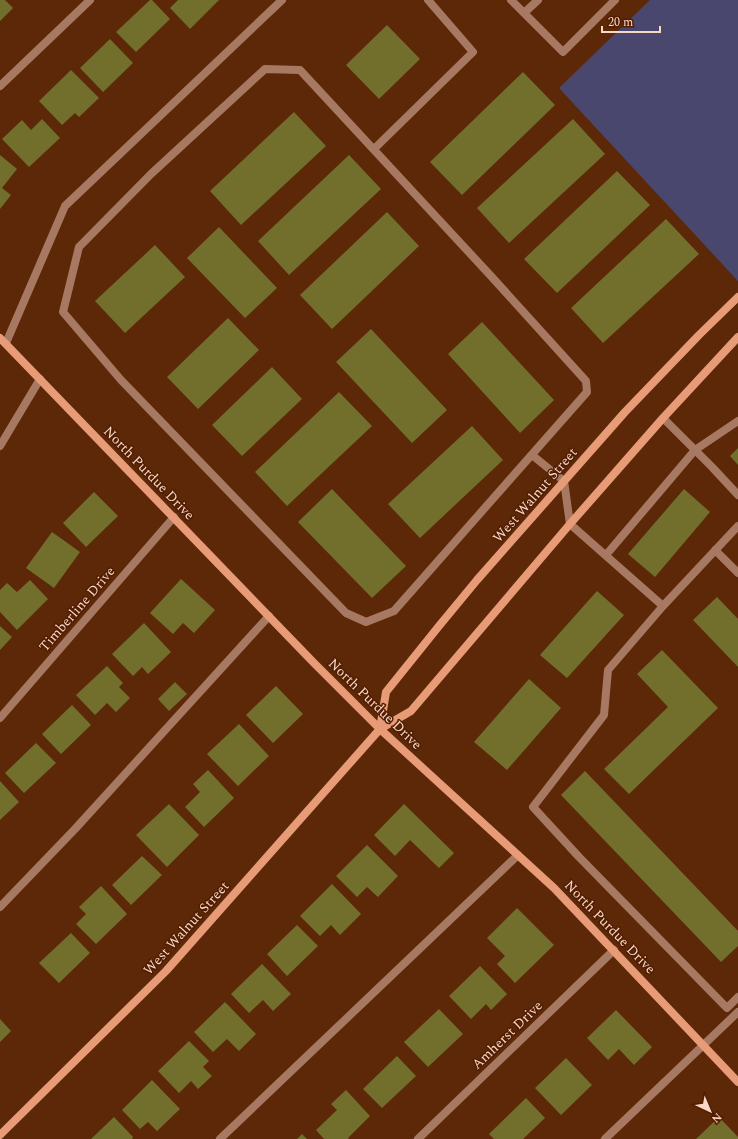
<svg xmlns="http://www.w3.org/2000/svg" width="738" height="1139" font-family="Spectral,serif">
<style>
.green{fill:#4a476e}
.building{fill:#726f2c}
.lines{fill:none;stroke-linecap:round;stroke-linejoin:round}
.lane{stroke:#a87962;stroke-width:8}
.street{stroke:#a87962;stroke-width:8}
.secondary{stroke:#e79b76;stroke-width:8}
.labels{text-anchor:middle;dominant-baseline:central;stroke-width:3;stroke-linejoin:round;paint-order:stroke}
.street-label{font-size:14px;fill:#f9d7c7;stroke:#511d00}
</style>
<rect width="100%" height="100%" fill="#5d2807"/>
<path class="green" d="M650,0H738V281L559,88Z"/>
<path class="building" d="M0,0H5L13,8L0,21Z
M150,0H152L170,19L136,52L116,32Z
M178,0H219L190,29L170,8Z
M387,25L420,59L379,99L346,65Z
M110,39L133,63L103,92L80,68Z
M71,70L99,98L79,117L75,113L62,125L39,101Z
M523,72L555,105L462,195L430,162Z
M294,112L326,146L241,225L210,191Z
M42,119L60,138L29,167L2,139L22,120L31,130Z
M573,119L605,154L509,243L477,208Z
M0,155L17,169L2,188L11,195L0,209Z
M349,155L381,189L289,275L258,241Z
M617,171L650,205L557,293L524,259Z
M387,212L419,246L332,329L300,295Z
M666,219L699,254L603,343L571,308Z
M219,227L277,288L245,318L187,258Z
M155,245L185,277L125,333L95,301Z
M228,318L259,350L198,409L167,377Z
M482,322L554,400L520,433L448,354Z
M371,329L447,410L412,443L336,362Z
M272,367L302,399L242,456L212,425Z
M339,392L372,426L287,506L255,472Z
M472,426L503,460L420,538L388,504Z
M738,448V465L730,456Z
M332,489L406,566L372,598L298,522Z
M684,489L710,512L655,577L628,554Z
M94,492L118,516L86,547L63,523Z
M52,532L80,552L54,588L26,568Z
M181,579L215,610L194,633L183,623L173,634L150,613Z
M30,580L48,599L17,630L0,612V590L7,583L17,592Z
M597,591L624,615L567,678L540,655Z
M717,597L738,619V667L693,620Z
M144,623L171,652L148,674L142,667L133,676L112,654Z
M0,626L12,637L0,650Z
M662,650L718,708L629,794L604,769L668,707L637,674Z
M107,666L123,683L119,687L130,698L116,712L107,703L95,715L76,695Z
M529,679L561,708L507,770L474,742Z
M175,682L187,694L169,711L158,699Z
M276,686L303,714L273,743L246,715Z
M72,705L91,725L61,754L42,734Z
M239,724L269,756L238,786L207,754Z
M36,743L56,763L24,793L5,773Z
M208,770L234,798L204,827L185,807L200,792L193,784Z
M585,771L738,931V946L721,962L561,795Z
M0,781L19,802L0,820Z
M169,804L199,835L167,867L136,835Z
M404,804L454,853L439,868L410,840L395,856L374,835Z
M367,845L398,876L378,897L367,887L357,897L336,876Z
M142,856L162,875L131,905L112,885Z
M332,884L361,914L340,935L331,925L320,936L300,916Z
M101,886L127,914L96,944L76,924L86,914L79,907Z
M517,908L554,945L515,983L497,964L505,956L487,938Z
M297,925L318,946L287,976L267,954Z
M71,933L90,953L59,983L39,963Z
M262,964L291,994L273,1011L263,1000L249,1013L231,994Z
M480,966L507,994L491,1010L486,1004L471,1019L449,996Z
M225,1002L256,1034L239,1051L227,1039L213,1052L194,1032Z
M439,1009L463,1034L428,1067L404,1042Z
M616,1010L652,1047L634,1065L619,1049L608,1060L587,1038Z
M0,1019L11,1031L0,1042Z
M189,1041L209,1061L203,1067L212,1076L198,1089L191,1081L179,1093L158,1071Z
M397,1056L416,1076L382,1108L363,1089Z
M566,1058L592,1085L561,1115L535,1088Z
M152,1080L180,1109L157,1131L148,1122L140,1129L122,1110Z
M346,1090L370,1116L348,1138L349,1139H324L316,1130L337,1110L331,1104Z
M526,1098L545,1118L523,1139H494L489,1134Z
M114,1117L133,1137L132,1139H91Z
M719,1117L738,1137V1139H696Z
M302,1134L307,1139H297Z"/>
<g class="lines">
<path class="lane" d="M511,0L563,52L615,0
M524,13L538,0
M265,69L300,70L490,275L586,381L587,392L394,611L366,622L346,613L121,380L63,312L79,247L151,174Z
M374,149L473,52L428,0
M6,343L65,206L282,0
M663,418L712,467L738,495
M0,446L40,379
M532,455L564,481L570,524L663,606
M738,526L663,606L608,670L604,715L533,807L579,857L727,1008L738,997
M715,550L738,573
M606,555L695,450L738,421
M0,907L75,829L269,616
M220,1139L518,855
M605,1139L738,1012"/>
<path class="street" d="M0,86L90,0
M0,718L174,517
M418,1139L614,950"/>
<path class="secondary" d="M0,338L314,663L380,729L554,888L738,1082
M380,729L386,692L439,626L477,580L625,412L699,335L738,297
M0,1135L166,971L380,729L411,711L570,524L663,418L738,337"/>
</g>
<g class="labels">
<g class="street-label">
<text transform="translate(149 473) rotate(46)">North Purdue Drive</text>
<text transform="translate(535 495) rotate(-49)">West Walnut Street</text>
<text transform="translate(77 609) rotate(-49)">Timberline Drive</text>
<text transform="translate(375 704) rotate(44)">North Purdue Drive</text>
<text transform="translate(610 927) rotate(46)">North Purdue Drive</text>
<text transform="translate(186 928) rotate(-48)">West Walnut Street</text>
<text transform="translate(507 1035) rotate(-44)">Amherst Drive</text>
</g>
</g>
<g transform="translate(710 1111) rotate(136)" stroke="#511d00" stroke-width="3" paint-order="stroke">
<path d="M0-3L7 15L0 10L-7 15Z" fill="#f9d7c7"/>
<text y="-6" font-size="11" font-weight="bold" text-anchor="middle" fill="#f9d7c7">N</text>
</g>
<path d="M602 26v6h58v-6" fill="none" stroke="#f9d7c7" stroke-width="2"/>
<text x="608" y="26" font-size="12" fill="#f9d7c7" stroke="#511d00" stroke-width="3" paint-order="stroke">20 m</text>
</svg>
